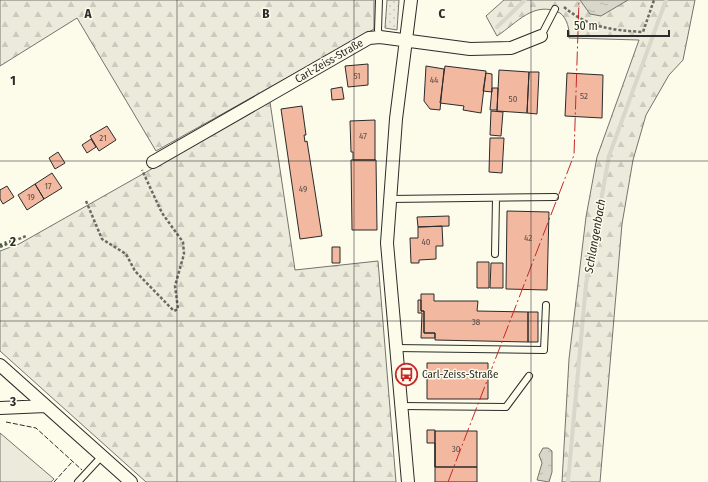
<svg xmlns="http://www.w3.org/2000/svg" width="708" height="482" font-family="'Fira Sans Condensed',sans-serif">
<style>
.grass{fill:url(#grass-dots);stroke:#74746e}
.forest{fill:url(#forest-firs);stroke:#74746e}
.parking{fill:#eceadb;stroke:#74746e}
.water{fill:url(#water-ripples);stroke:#74746e}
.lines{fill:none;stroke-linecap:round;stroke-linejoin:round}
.stream{stroke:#d8d7c9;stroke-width:4}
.building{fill:#f2b8a0;stroke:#2b2b2b}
.service-casing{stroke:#2b2b2b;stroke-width:8}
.minor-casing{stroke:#2b2b2b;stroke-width:14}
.path{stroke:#6a6964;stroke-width:2.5;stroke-dasharray:3 2;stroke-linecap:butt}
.service{stroke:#fdfbea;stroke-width:6}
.minor{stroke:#fdfbea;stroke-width:12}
.hedge{stroke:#34623c;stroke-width:3;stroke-dasharray:2 3;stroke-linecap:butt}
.fence{stroke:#2b2b2b;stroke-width:1;stroke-dasharray:5 2;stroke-linecap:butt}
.power{stroke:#c62828;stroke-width:1;stroke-dasharray:14 3 2 3;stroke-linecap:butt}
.grid{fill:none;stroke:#2b2b2b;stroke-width:1;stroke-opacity:0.55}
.labels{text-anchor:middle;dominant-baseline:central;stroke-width:3;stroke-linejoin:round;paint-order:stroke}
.number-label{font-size:9px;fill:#5d4e48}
.street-label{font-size:11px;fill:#2b2b2b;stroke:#fdfbea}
.poi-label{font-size:11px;fill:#2b2b2b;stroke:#fdfbea;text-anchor:start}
.water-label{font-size:12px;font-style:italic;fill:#2b2b2b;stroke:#fdfbea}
.grid-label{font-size:13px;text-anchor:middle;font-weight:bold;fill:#2b2b2b;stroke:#fdfbea;stroke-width:3;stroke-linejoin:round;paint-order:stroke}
</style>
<defs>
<pattern id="grass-dots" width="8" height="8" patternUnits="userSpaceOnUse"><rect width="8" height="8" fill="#ecebdb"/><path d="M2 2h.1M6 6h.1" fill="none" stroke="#cbcabc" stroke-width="1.8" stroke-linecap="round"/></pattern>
<pattern id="forest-firs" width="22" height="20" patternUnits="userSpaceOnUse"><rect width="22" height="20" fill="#ecebdb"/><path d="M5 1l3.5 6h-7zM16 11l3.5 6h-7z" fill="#cbcabc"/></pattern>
<pattern id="water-ripples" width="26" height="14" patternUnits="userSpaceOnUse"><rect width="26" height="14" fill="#d8d7c9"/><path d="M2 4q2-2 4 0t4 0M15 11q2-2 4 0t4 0" fill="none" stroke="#bab9ad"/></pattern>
</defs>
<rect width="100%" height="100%" fill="#fdfbea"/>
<path class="grass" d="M387,0H399L397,30L385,28Z"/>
<path class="forest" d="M0,0H374V29L156,151L77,18L0,66Z
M504,0H695L683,60L669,75L646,115L633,160L622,224L600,482H562L569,359L586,217L597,157L639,40L569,38C570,30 567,18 560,13C534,0 517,23 497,36L486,16Z
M270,102L295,270L378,261L396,482H146L0,351V251L19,244Z"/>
<path class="parking" d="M0,433L54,479L51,482H0Z"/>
<path class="water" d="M580,0H628L601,16L590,14Z
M543,448H548L552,451V472L549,482L537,480L542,463L539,455Z"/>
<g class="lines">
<path class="stream" d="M497,27L525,0
M568,482L586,284L609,156L666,0"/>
</g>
<path class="building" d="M368,64V85L348,87L345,66Z
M426,66L444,69L440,110L430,109L424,101Z
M445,66L486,71L481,113L463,110L464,106L440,103Z
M499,70L529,72L527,113L497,111Z
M529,72H539L537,114L527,113Z
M486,73L492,74V92L483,91Z
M567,73L603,75L602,118L565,116Z
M342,87L344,99L332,100L331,89Z
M492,88H498L497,110H490Z
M302,106L306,135H304L305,142L307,141L322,236L300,239L281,109Z
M491,111L503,112L501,136L490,135Z
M375,120V160H353V152H351L350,121Z
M107,126L116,140L99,151L90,136Z
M490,138H504L502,173L489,172Z
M91,139L96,147L87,153L82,145Z
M58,152L65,163L55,169L49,158Z
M351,160H376L377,230H352Z
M52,173L62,188L44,199L35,184Z
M35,184L44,199L27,210L18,195Z
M7,186L14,197L3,204L0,199V190Z
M507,211L549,212L547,290L506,289Z
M449,216V226L418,227L417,217Z
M442,226L443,246H436V259L419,260V263H411L410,238H418V227Z
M332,247H340V263H332Z
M477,262H489V288H477Z
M491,263H503V288H490Z
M421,294H434V301H478L477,311L528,312V342L435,340V333H424V311H421Z
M418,300H421V311H424V333H435V338H421L422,313H418Z
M528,312H538V342H528Z
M427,363H488V399H427Z
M427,430H435V467V443H427Z
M435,431H477V467H435Z
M435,467H477V482H435Z"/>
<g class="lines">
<defs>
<path id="service" d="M379,0L378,30L380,37
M541,36L555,9
M390,199L555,197
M495,254L496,198
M396,348L544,350L546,305
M402,406L506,407L529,376
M78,482L102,456"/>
<path id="minor" d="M153,162L369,38L380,37L470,49L511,48L541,36
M0,365L131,482
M0,408L46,406
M408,482L387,243L396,119L411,0"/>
</defs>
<use href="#service" class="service-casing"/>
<use href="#minor" class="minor-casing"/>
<path class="path" d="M564,7C589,28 612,30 643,32L654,0
M86,201L102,239L126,254L135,271L170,307L174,311L178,309L175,286L184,254L183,242L162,213L142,170
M0,247L26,236"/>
<use href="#service" class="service"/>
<use href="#minor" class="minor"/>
<path class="hedge" d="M0,245L13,240"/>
<path class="fence" d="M6,422L36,428L82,470
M54,482L72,462"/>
<path class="power" d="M448,482L574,155L579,0"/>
</g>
<path class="grid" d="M177,0V482M354,0V482M531,0V482M0,161H708M0,321H708"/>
<defs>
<symbol id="bus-ring" viewBox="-11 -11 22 22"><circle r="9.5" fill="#fdfbea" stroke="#c62828" stroke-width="1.5"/><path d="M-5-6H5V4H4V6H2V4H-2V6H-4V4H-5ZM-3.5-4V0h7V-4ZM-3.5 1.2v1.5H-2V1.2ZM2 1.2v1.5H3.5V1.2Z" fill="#c62828"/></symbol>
</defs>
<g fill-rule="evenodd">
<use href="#bus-ring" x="394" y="362" width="25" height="25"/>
</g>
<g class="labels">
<g class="number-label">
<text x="357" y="76">51</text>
<text x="434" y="80">44</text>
<text x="584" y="96">52</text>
<text x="513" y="99">50</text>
<text x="363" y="136">47</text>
<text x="103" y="138">21</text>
<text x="48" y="186">17</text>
<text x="303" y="189">49</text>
<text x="31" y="197">19</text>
<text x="528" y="238">42</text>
<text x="426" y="242">40</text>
<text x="476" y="322">38</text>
<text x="456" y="449">30</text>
</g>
<g class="street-label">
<text transform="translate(329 61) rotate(-30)">Carl-Zeiss-Straße</text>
</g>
<g class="poi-label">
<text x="422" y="374">Carl-Zeiss-Straße</text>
</g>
<g class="water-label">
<text transform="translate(595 236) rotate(-80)">Schlangenbach</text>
</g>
</g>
<g class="grid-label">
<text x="88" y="18">A</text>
<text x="266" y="18">B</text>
<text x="442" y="18">C</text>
<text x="13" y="85">1</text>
<text x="13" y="246">2</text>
<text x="13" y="406">3</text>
</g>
<path d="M568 30v6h101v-6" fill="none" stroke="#2b2b2b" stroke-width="2"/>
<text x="574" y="30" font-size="12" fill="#2b2b2b" stroke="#fdfbea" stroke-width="3" paint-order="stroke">50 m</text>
</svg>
